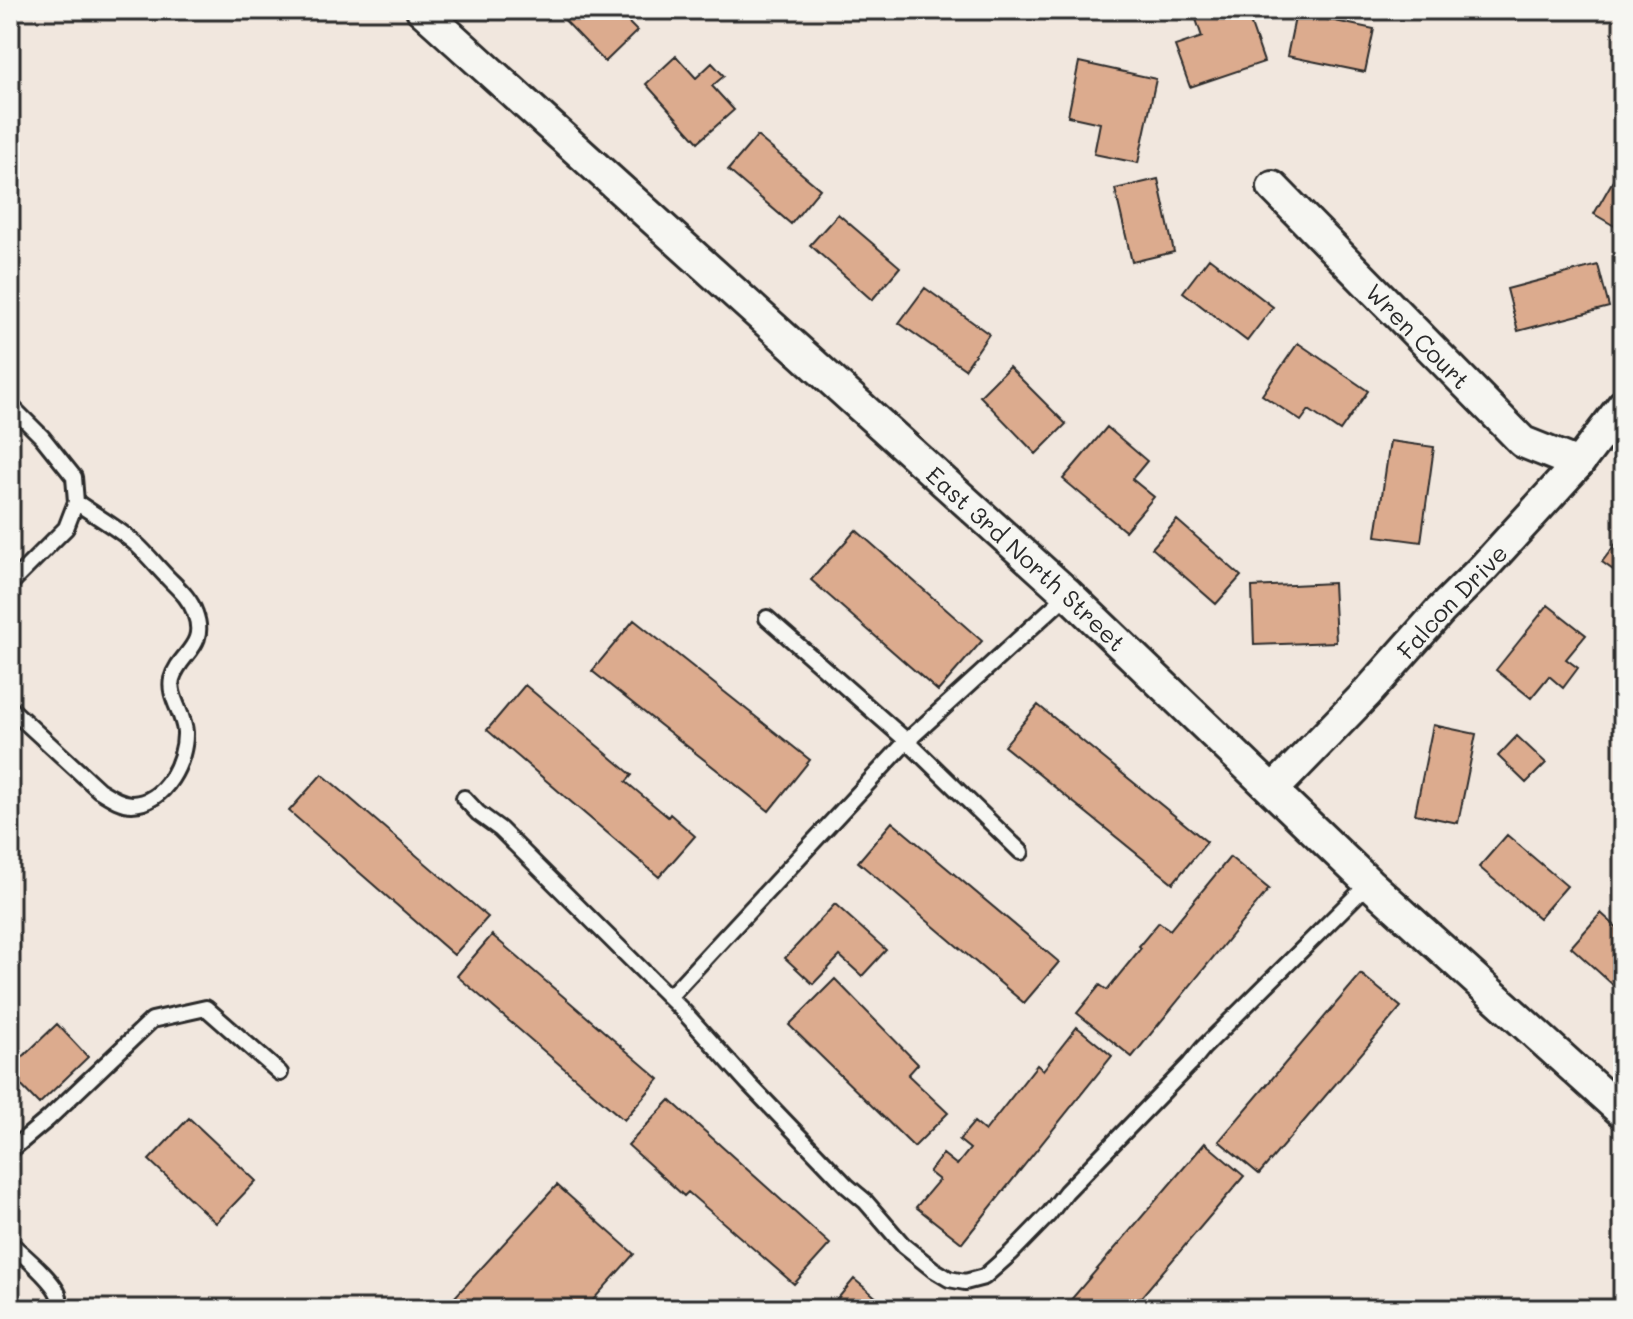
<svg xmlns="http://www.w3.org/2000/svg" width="1633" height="1319" font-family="Mali,sans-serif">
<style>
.building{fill:#dcab8e;stroke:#2b2b2b;stroke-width:2}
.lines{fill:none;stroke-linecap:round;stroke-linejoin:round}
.lane-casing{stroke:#2b2b2b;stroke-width:20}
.street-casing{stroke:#2b2b2b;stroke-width:36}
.lane{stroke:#f6f6f2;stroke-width:14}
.street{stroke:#f6f6f2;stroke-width:30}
.labels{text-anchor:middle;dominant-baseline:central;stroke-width:6;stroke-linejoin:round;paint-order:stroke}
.street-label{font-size:24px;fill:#2b2b2b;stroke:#f6f6f2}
</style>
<rect width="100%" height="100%" fill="#f1e7de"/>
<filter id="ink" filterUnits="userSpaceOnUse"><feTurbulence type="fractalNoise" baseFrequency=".0125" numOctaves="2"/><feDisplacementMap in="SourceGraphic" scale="16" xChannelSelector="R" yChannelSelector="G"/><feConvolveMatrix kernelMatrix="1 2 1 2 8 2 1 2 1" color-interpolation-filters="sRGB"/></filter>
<g filter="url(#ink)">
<path class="building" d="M555,10H628L622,16L637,31L605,62Z
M1221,10H1246L1264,62L1190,87L1175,46L1202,37L1196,19Z
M1296,13L1374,29L1365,72L1287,56Z
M676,56L696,78L712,63L724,76L712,86L734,110L698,142L646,84Z
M1079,62L1156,79L1138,163L1094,154L1100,123L1068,116Z
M757,136L820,189L791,224L728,170Z
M1623,163V231L1594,214Z
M1158,179L1174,252L1132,262L1115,189Z
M838,214L900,267L872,300L810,245Z
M1209,258L1273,307L1247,341L1183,292Z
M1598,265L1609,307L1518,331L1507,289Z
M925,288L989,334L965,369L899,323Z
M1298,343L1368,391L1340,431L1309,410L1301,421L1262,395Z
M1009,367L1066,424L1036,454L980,396Z
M1107,427L1147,461L1132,479L1154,497L1125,531L1063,479Z
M1390,441L1434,447L1421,542L1376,536Z
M1177,520L1241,576L1216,604L1152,548Z
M856,530L982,641L938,691L811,580Z
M1623,534V577L1602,562Z
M1333,583L1336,642L1254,645L1252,587Z
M1548,605L1586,635L1566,659L1578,668L1563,688L1549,676L1531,698L1496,670Z
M634,620L810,760L769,811L592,671Z
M525,685L632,775L626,782L668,817L670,814L695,836L659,877L487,730Z
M1038,705L1207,842L1173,883L1004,746Z
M1433,725L1476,734L1458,823L1415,814Z
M1517,736L1546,763L1526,783L1498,756Z
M322,774L488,917L454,955L289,811Z
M892,822L1059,962L1024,1003L858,862Z
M1507,835L1567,886L1539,918L1479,867Z
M1230,857L1269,889L1132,1057L1077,1013L1100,985L1107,990L1141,948L1139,946L1159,922L1170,930Z
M835,904L886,950L862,976L840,956L813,984L785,958Z
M1601,913L1623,933V994L1571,947Z
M492,935L659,1079L624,1120L457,976Z
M1361,974L1401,1007L1259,1174L1219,1141Z
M835,979L918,1064L908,1075L948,1113L914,1147L789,1025Z
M57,1024L88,1057L39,1104L10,1074V1069Z
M1077,1027L1112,1056L962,1243L916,1207L939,1180L929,1172L943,1154L957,1165L970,1149L959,1140L974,1122L985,1131L1037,1065L1043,1070Z
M670,1100L830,1244L794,1284L688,1192L684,1196L628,1145Z
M189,1118L256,1181L216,1223L149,1160Z
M1205,1143L1244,1176L1131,1309H1063Z
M557,1185L634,1254L585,1309H444Z
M854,1279L890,1309H829Z"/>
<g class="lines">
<defs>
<path id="lane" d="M10,405L42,437L74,477L76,502L66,528L10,584
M767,618L907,741L1021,852
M10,708L99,790C109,796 120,804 132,804C165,803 186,761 185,732C184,714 168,696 172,679C179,653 208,647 195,613C190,599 180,590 170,580C158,568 148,555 136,544C118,528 96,516 76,502
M464,798L478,813L500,829L684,1012L749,1084L847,1186L865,1201L904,1246L934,1270L949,1279L965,1282L984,1277L1011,1253L1049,1214L1066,1192L1190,1064L1203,1048L1369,883
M669,997L907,741L1068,594
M10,1151L48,1119L152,1020L206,1008L280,1073
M10,1243C22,1254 56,1282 59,1297C60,1302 58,1304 56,1309"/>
<g id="street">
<path id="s1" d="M422,10L1068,594L1369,883L1623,1113"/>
<path id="s2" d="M1273,187L1523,442L1578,464"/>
<path id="s3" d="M1273,790L1368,692L1440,611L1485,566L1578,464L1623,405"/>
</g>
</defs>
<use href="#lane" class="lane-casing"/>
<use href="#street" class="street-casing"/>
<use href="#lane" class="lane"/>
<use href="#street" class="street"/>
</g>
</g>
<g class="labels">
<g class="street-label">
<text stroke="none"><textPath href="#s2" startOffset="208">Wren Court</textPath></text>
<text stroke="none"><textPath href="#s1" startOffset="816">East 3rd North Street</textPath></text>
<text stroke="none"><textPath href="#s3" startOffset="260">Falcon Drive</textPath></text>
</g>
</g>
<rect width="1633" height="1319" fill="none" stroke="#f6f6f2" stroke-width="40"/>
<rect x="20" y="20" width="1593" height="1279" fill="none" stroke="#2b2b2b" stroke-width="3" filter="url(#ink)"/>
</svg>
